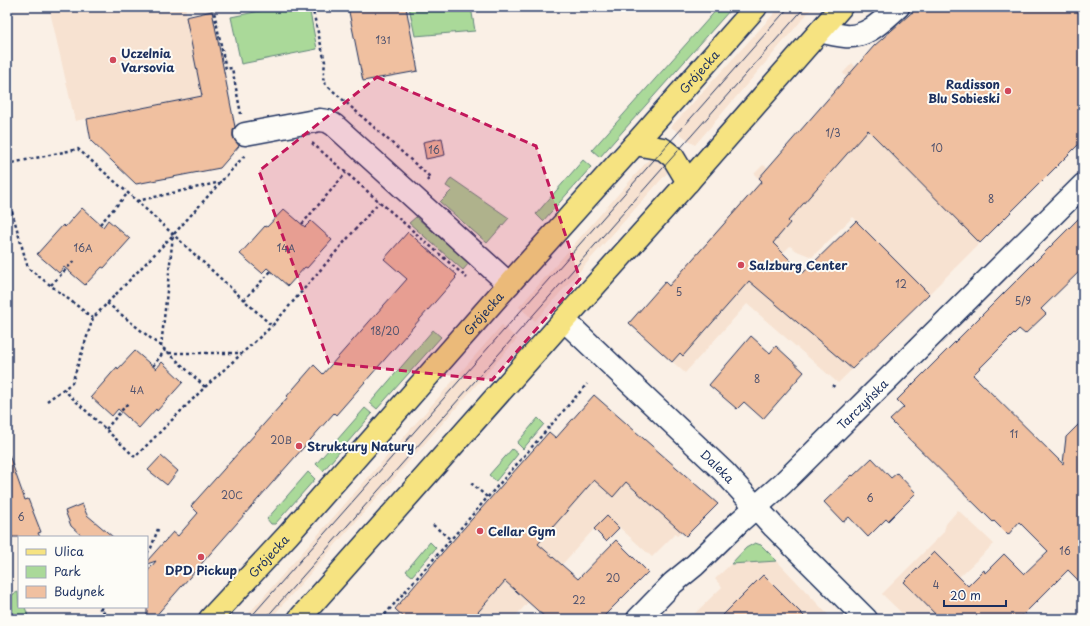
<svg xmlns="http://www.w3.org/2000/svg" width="1090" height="626" font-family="'Playpen Sans',sans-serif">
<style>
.built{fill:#f7e2d1}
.green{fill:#aad999;stroke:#62847c}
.building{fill:#f0c0a0;stroke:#1b2f5e}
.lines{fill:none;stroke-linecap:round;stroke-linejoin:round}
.minor-casing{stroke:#1b2f5e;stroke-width:25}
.major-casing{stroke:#1b2f5e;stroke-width:25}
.path{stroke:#1b2f5e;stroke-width:2.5;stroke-dasharray:3 3;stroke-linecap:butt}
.minor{stroke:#fdfcf7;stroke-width:22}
.major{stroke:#f6e381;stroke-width:22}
.tram{stroke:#1b2f5e;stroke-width:1}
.marked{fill:#c2185b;fill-opacity:0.2;stroke:#c2185b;stroke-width:3;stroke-dasharray:8 5;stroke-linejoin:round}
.poi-dot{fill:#d1495b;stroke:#fdfcf7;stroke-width:1.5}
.labels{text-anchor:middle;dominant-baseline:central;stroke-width:4;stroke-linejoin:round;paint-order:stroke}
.number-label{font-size:10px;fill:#50536e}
.poi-label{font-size:12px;font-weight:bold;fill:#1b2f5e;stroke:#fdfcf7;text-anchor:start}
.street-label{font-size:12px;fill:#1b2f5e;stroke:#fdfcf7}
</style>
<rect width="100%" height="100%" fill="#faf0e6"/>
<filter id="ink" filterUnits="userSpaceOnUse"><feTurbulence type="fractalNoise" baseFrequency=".025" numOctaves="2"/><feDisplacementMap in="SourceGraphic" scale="8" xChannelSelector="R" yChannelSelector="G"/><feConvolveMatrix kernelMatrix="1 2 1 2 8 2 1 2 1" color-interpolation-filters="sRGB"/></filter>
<g filter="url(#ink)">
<path class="built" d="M49,7H185L202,96L75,121Z
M780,7H813L695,145L671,127Z
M918,7H1083V140L1032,191L999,157L980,243L929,294L853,217L812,257L797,251L790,246L783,253L876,346L838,383L747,304L685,373L629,323L665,282L669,285L761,181L754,174L763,165L768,168L847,78L843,73L852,63L856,67L874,46Z
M651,157L663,162L668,172L535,321L519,307Z
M502,325L517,339L270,619H244Z
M594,395L718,504L686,535L682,532L677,536L675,534L652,557L608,517L594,529L513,619H395L399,614L395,609L442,553L549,432L562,443L570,434L564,428Z
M958,510L994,544L959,577L968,586L975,619H908L882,594L942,534L944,531L946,524Z
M777,561L832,619H689L722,587L715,579L731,564Z"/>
<path class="green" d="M279,7H309L317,49L241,64L231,17Z
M409,7H471L475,31L415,36Z
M719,7H727L730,10L600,157L592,150Z
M583,160L591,167L543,221L536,214Z
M451,178L509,218L487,243L440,202L452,190L446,186Z
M416,217L469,263L463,270L409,223Z
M433,330L441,337L377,409L370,403Z
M365,408L372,414L323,471L316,464Z
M538,418L544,424L523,449L517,443Z
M512,449L518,454L496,481L489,475Z
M308,472L315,479L275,524H271L267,519Z
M430,542L436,548L412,576L406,571Z
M755,543L761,545L777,561L731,564L746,548Z
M18,592L19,607H25L29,619H18L15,617L7,597Z"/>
<path class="building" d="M348,7H406L418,71L363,81Z
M918,7H1083V140L980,243L868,130L788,221L790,223L773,243L803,273L856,221L929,294L852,369L749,281L683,356L680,353L672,362L629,323L665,282L669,286L762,181L759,178L874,46Z
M212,11L235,127L233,130V137L239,146L220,168L136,184L91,141L87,119L202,96L186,17Z
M442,138L445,155L426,159L423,142Z
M82,208L103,227L108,220L130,239L104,268L102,267L85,285L64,267L59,273L37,254L63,225L65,227Z
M284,209L305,227L311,221L332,240L307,268L305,267L288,286L267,268L262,273L240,254L265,226L267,227Z
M1083,214V268L1041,309L1046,314L1025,334L1019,329L973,375L1063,464L1066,437L1083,420V585L1068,570L1019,619H940L904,582L934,552L968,586L984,570L985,573L1004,554L1024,574L1048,551L1019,522L1008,535L994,521L993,522L890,420L904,407L897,400Z
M408,232L457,275L455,277L456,278L336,415L334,413L273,482L153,619H147V572L156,561L147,564V561L173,532L178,536L198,513L191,506L288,397L287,396L314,365L323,374L407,279L384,259Z
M751,336L770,353L776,346L804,372L763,419L744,402L737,409L709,385Z
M135,351L156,369L162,362L183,382L157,411L156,409L139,428L118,409L112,416L91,397L117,367L118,369Z
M594,395L718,504L686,536L626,482L613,497L594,480L538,544L578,579L616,540L648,572L601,619H547L505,581L472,619H406L395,609L442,553L549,432L556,438Z
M7,455H9L25,500L28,499L41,532L38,533L40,537H7Z
M161,456L178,471L167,485L148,470Z
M872,458L891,478L897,473L916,493L888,521L886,519L868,537L849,517L843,522L824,502L852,475L853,476Z
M82,504L87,515L113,537H83L71,526L65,511Z
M607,516L619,528L606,541L594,529Z
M763,575L807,619H719Z"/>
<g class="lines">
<defs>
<g id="minor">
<path d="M820,31C828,33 836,35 845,36C867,38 883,20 898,7"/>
<path d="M245,134L320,120L327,121L334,125L509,284"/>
<path id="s1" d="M564,320L724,472L774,527L866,619"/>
<path id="s2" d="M638,619L673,583L695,565L738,523L782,484L1083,185"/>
</g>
<g id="major">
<path d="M635,144L663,149L673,157L688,182"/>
<path id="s3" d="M210,619L288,535L509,284L635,144L756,7"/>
<path d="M299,619L564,320L688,182L841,7"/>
</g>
</defs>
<use href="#minor" class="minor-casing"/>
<use href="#major" class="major-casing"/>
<path class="path" d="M213,7L226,69L232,68L241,114
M312,7L325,62L323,82L430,177L427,181
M312,143L467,278
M7,164L78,149L137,201L272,326L379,202
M7,194L28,268L93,318
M137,201L221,182
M100,224L128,193
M302,224L346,173
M51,285L74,261
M244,300L271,271
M107,303L169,353L205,387
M161,347L173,235
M169,353H242
M153,366L165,350
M832,385L836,388
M63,389L135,457L205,387L272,326
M47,401L72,383L93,318L173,235L245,155
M106,429L128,403
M471,483L487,497
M433,525L450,539
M147,553L151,548L158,529
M102,607L100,609L110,618
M381,619L587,384"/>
<use href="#minor" class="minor"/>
<use href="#major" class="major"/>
<path class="tram" d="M249,619L789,7
M265,619L805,7"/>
</g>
</g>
<path class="marked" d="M377,77L536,146L580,279L492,380L329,363L259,171Z"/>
<g class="poi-dot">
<circle cx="113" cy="60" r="4"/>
<circle cx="1008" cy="91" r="4"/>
<circle cx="741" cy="265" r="4"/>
<circle cx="299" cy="446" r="4"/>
<circle cx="480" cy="531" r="4"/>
<circle cx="201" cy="557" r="4"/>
</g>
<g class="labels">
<g class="number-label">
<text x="383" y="39">131</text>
<text x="833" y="132">1/3</text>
<text x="937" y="147">10</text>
<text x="434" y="149">16</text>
<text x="991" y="198">8</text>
<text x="83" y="247">16A</text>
<text x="286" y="247">14A</text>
<text x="901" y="283">12</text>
<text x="679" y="291">5</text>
<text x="1023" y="300">5/9</text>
<text x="385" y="330">18/20</text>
<text x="757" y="378">8</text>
<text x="137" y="389">4A</text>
<text x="1014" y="433">11</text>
<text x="281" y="439">20B</text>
<text x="232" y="494">20C</text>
<text x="870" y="497">6</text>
<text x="21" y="516">6</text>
<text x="1065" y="550">16</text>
<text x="613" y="577">20</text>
<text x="936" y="584">4</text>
<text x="579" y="599">22</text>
</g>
<g class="poi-label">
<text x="121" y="53">Uczelnia<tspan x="121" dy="14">Varsovia</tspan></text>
<text x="1000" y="84" text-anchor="end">Radisson<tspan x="1000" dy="14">Blu Sobieski</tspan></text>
<text x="749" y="265">Salzburg Center</text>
<text x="307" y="446">Struktury Natury</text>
<text x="488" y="531">Cellar Gym</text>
<text x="201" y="570" text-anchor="middle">DPD Pickup</text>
</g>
<g class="street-label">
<text stroke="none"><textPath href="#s3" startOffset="734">Grójecka</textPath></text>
<text stroke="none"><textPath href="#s3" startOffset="410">Grójecka</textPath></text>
<text stroke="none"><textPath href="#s2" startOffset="311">Tarczyńska</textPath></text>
<text stroke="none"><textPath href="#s1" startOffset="212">Daleka</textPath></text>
<text stroke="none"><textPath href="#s3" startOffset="86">Grójecka</textPath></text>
</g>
</g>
<rect width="1090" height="626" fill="none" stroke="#fdfcf7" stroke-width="24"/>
<rect x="12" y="12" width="1066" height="602" fill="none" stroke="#1b2f5e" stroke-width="1.5" filter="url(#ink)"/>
<rect x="18" y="536" width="130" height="72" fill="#fdfcf7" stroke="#a3aaba"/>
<rect x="26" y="549" width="20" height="6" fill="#f6e381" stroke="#a3aaba"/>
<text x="54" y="556" font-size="12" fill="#1b2f5e">Ulica</text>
<rect x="26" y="566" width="20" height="12" fill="#aad999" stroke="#a3aaba"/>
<text x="54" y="576" font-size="12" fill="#1b2f5e">Park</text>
<rect x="26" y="586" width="20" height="12" fill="#f0c0a0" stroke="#a3aaba"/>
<text x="54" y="596" font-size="12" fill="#1b2f5e">Budynek</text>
<path d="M944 600v6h62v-6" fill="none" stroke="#1b2f5e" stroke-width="2"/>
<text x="950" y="600" font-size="12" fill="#1b2f5e" stroke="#fdfcf7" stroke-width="3" paint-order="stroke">20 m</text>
</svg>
